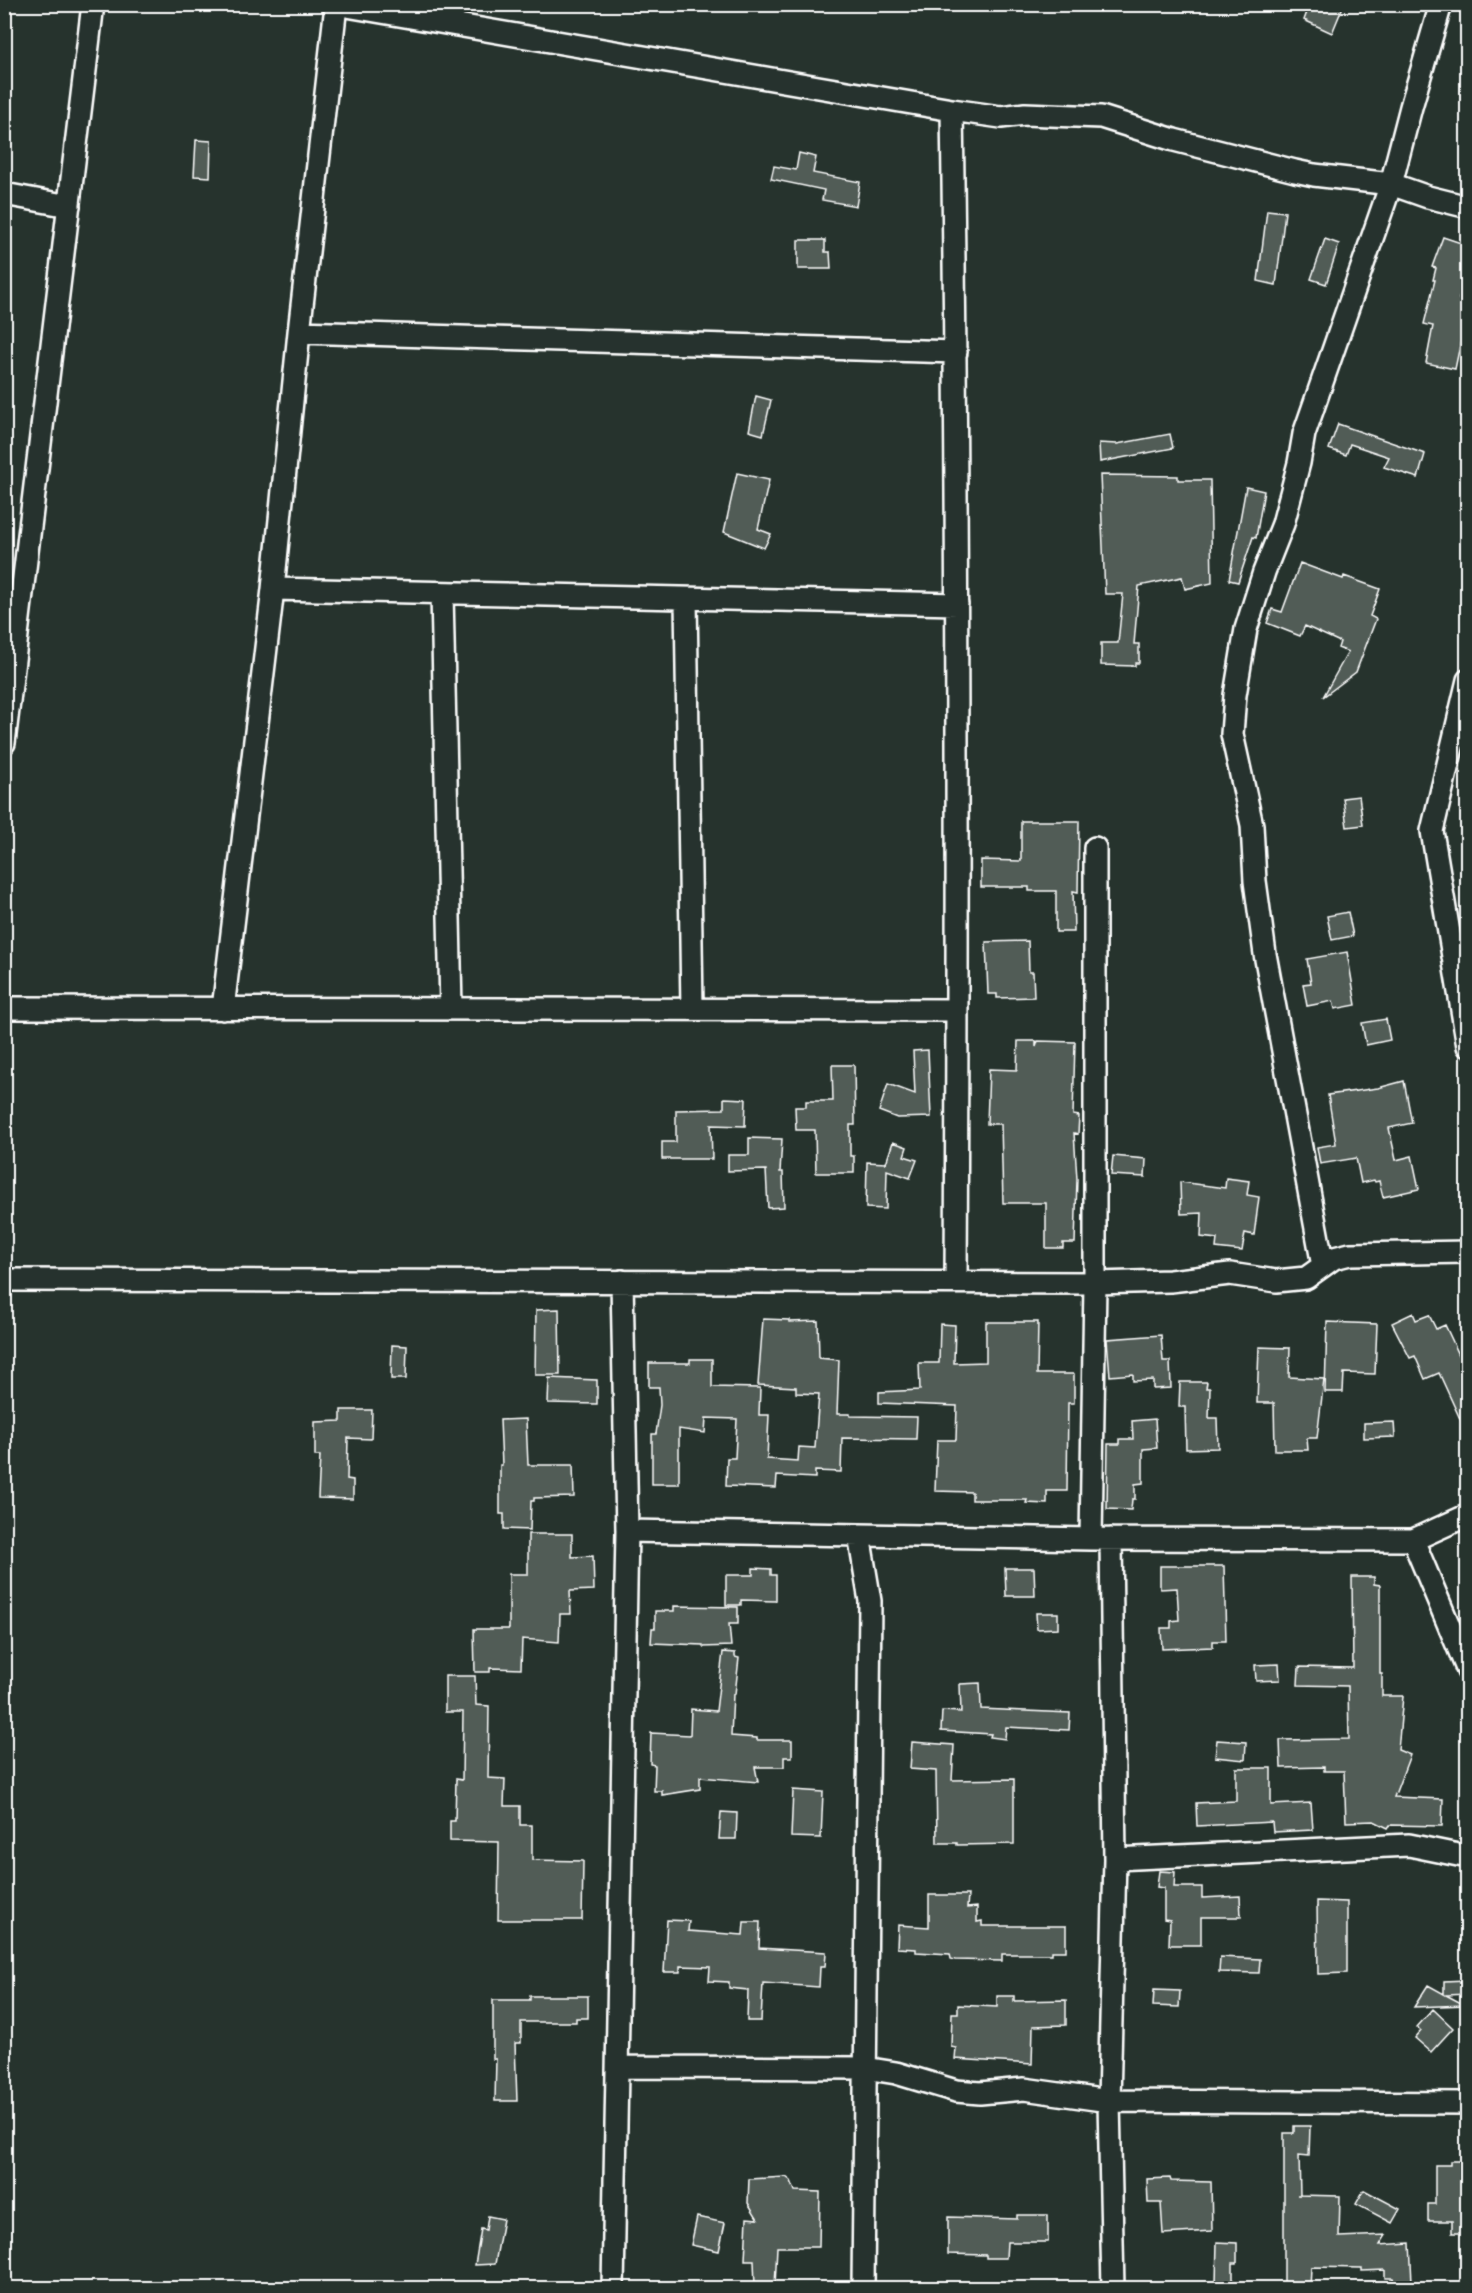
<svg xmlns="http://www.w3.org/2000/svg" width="1472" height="2293" font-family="Delius,sans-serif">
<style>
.building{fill:#515c57;stroke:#fff;stroke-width:1.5}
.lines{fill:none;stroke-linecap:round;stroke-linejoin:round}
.minor-casing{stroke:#fff;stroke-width:26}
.minor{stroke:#26332d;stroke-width:21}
</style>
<rect width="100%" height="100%" fill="#26332d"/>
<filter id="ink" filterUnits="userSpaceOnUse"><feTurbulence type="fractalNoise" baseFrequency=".0167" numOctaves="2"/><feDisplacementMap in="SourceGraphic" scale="12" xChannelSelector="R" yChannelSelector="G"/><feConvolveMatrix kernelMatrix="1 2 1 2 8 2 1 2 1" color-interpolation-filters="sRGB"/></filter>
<g filter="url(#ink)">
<path class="building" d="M1310,4H1344L1332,33L1304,20Z
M196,140L211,141L210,177L194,176Z
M799,153L816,157L813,173L860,182L856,206L822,200L824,190L771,179L774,166L796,170Z
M1267,210L1285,212L1276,285L1258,281Z
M1443,237L1467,245V269L1459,299L1467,301V312L1455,369L1426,363L1433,326L1424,324L1435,280H1433L1436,268L1432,267Z
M1325,239L1339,244L1326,284L1311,279Z
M798,240H825V252H830L831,269H798Z
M756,396L771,400L763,435L749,431Z
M1338,424L1425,454L1418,478L1384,467L1389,457L1350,444L1346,455L1329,449Z
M1170,434L1173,448L1100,462L1099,443L1117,444Z
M737,473L769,480L758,529L771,534L764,548L724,532Z
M1100,475L1178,476V480H1210L1212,583L1185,589L1182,577L1139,586L1134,644H1139V663H1135V666L1101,665V643H1118L1123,594H1105Z
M1246,487L1264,491L1256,538L1253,537L1238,582L1229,580Z
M1300,563L1343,579L1344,576L1380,589L1370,616L1376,619L1356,672L1323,697L1348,652L1338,648L1340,642L1305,626L1300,636L1267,623L1272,609L1282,612Z
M1359,796L1363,825L1347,827L1343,798Z
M1021,821H1079L1078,892L1073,891L1074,932H1056V891H1029V887H981V860L1021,861Z
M1348,912L1353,936L1332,940L1327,916Z
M1028,941L1029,972H1033L1034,997L997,998V994H988L986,942Z
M1347,952L1356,1005L1335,1009L1333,1001L1307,1006L1303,984L1311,983L1307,959Z
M1386,1019L1390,1040L1366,1045L1362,1023Z
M1018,1041H1036V1047L1038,1041L1075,1042L1073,1115L1079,1116L1078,1134L1074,1133L1077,1179L1075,1243H1063V1248H1046V1203H1003L1001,1124H987L989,1069L1017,1070Z
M928,1050L931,1117L897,1118L879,1111L888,1084L915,1094L913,1051Z
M832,1065H854L855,1125H850V1156H854V1173H816L815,1130H796L795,1107H806V1101H833Z
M1404,1081L1412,1123L1389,1128L1396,1160L1412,1156L1419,1189L1383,1197L1379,1181L1375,1182L1374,1180L1361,1183L1356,1158L1320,1164L1317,1147L1336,1144L1328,1095L1378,1088Z
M724,1098L746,1099L745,1126L711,1125L712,1159H662V1142H676V1110L724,1109Z
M749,1138L782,1139L780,1172H783L784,1207L768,1208L766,1170L728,1171V1155H749Z
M893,1142L907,1147L904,1156L917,1160L910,1178L887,1170L886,1209L866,1208L867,1162L886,1163Z
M1113,1156L1146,1159L1145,1177L1111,1175Z
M1226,1178L1249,1181L1247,1195L1259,1197L1254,1235L1245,1233L1242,1251L1216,1248L1217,1239L1201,1237L1202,1213L1181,1214L1180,1182L1225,1188Z
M559,1309L560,1375H535L536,1310Z
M1413,1313L1416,1320L1429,1315L1436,1329L1445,1325L1467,1372V1434L1439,1373L1425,1379L1415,1356L1410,1358L1392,1323Z
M763,1319L789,1320V1322L818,1321L819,1358L839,1360L837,1414H850V1416L917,1417L916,1439L842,1438L841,1472L815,1471V1478L777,1476L776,1488L726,1486L727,1458H735L737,1419L706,1418L705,1433L679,1429V1484H652V1434H656L660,1405L659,1387H649V1363H690V1359H712V1387L760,1388L759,1415H769L767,1459L798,1461L799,1447L815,1448L819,1394L796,1393V1387L758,1385Z
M986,1322H1038L1037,1374H1074V1403H1068L1067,1491H1047V1504L1026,1503L1027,1500H972V1492L935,1491L937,1440H956L957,1406L879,1403V1392L920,1390L919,1363H939L940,1324L955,1325L954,1363L986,1362Z
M1327,1322L1377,1324L1375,1374L1344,1373L1343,1392H1325Z
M1161,1335L1163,1361H1170L1171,1388L1153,1389V1380L1133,1381V1374L1110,1376L1107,1339Z
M392,1345L407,1346L406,1379H391Z
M1259,1347L1290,1348L1289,1377L1324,1379L1317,1438H1307L1308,1450H1275L1274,1403H1257Z
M549,1378L597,1380V1404L548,1403Z
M1180,1382H1207L1206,1388H1210L1209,1418H1217L1218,1448L1186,1449L1185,1407H1179Z
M341,1410H372L371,1439L348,1438L347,1479L353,1480V1499L318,1498L320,1456H315V1422L341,1421Z
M526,1419L528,1465H573L574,1497L534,1498V1501H531L530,1530L504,1529V1514H500V1465H502L500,1420Z
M1155,1419L1157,1448L1143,1449V1483L1135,1484V1499H1132L1131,1510L1107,1509L1108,1444H1120V1439H1133L1132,1421Z
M1394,1422L1395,1437L1364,1438V1423Z
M528,1534H572V1557L593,1556L594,1590L570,1591L571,1614H560L559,1642L522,1639L521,1669L490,1668V1672H475L474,1629H509V1574H528Z
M1160,1566H1224L1226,1641H1213V1647L1162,1649L1161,1628H1171V1621L1179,1620L1177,1588L1160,1589Z
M753,1568L771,1569V1575H776V1601L741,1600V1605H726V1575H753Z
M1005,1568H1034L1035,1596H1006Z
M1352,1577H1374V1584L1380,1585V1674H1382V1696H1403L1398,1750L1410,1755L1394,1797L1443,1799L1442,1826L1390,1825L1388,1828L1374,1821L1346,1822L1344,1771H1324V1767L1281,1768L1280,1740L1349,1739L1348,1686L1298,1685L1299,1667L1353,1668Z
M674,1606L738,1607V1624H729L731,1646L703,1647V1645L651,1643L652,1628H655V1611H674Z
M1036,1613H1058V1628L1037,1629Z
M723,1652L735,1653V1657L739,1658L735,1694H733L731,1736L757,1738V1740H792V1757H784V1767H755L758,1782L700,1777V1789L662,1795V1791H654L655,1765L650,1764L651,1733L690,1735L691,1709L716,1711Z
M1279,1664L1280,1680L1256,1681L1255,1665Z
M445,1676H475L476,1705L489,1706L488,1778L505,1779L504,1806H520V1825H532V1860L583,1861L582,1920H498L499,1842L450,1841V1821H455L456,1779L462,1780L463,1712H445Z
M980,1683L981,1709L1070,1713L1069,1730L1006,1727L1005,1739L990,1737L991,1734L941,1731L942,1711L961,1712L960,1684Z
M1217,1740L1246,1742L1245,1760L1215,1757Z
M912,1742L954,1745L952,1780L1014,1779V1844L957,1845V1843H937L936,1771L910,1769Z
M1236,1768H1271V1805L1311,1803L1313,1830L1273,1832L1272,1822L1197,1826L1196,1803L1236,1801Z
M793,1790L823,1792L821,1838L791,1837Z
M721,1812L737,1813L736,1839H719Z
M1159,1871L1175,1872L1174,1887H1202V1898L1240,1896L1241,1917H1201V1945H1169L1170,1920L1164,1919V1888L1157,1887Z
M929,1895H968L967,1908L977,1907V1922L982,1921V1926H1066V1951H1052V1954H1002V1961L955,1960L951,1959L950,1954L916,1952V1949L897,1948L898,1925L929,1927Z
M1317,1901L1347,1902V1973L1318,1974Z
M667,1920L689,1921L688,1931L743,1935L744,1922H760L759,1948L826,1952L825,1967H820L819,1987L763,1983L761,2021H747L748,1990L729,1988V1982L709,1981L710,1967L680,1966V1972H664Z
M1220,1957L1260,1959L1259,1973L1219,1972Z
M1467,1980V1994L1446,1995L1465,2005L1414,2007L1428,1985L1444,1994V1981Z
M1154,1990L1180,1991L1179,2007L1153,2006Z
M530,1996H588V2018H576V2022H521V2043H515L517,2101H495L496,2059H493V2000H530Z
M997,1996H1014V2001L1066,2000V2025L1033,2026L1032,2064L955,2059L956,2048L951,2047L952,2013H958V2005L997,2007Z
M1433,2009L1453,2028L1431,2052L1415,2038L1421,2031L1417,2027Z
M1294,2126H1310L1309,2156L1299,2155L1300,2195H1297L1340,2196L1339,2237L1386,2235L1380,2245L1410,2243L1412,2282L1394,2283L1393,2278H1385V2270L1362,2271V2268L1311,2267L1310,2289H1284V2133H1294Z
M1450,2161H1467V2233H1452V2221H1428V2204H1435V2165H1450Z
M786,2177L791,2181L795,2191L820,2192L819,2247H777L775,2286H755L754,2260H745L747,2218L758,2219L748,2203L749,2179Z
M1170,2178L1171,2181L1211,2182L1212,2231L1163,2234L1161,2203H1148L1147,2179Z
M1364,2190L1400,2209L1392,2223L1356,2204Z
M1017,2215H1048V2242H1007L1006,2258H986V2255L948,2254V2217L1017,2219Z
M488,2216L503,2219L495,2264L475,2265L481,2229L486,2230Z
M697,2217L725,2223L719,2251L691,2245Z
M1217,2242L1237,2243V2263H1233V2285L1216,2284Z"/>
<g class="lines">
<defs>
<path id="minor" d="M335,4L952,110L1001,117L1025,114L1101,117L1174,140L1295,171L1314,175L1391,184L1428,197L1468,207
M952,110C958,501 958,892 956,1282
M4,194L69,206
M299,332L956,352
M273,589L957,604
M442,593L451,1009
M686,599L692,1009
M1468,680L1432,831L1468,1046
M4,743L93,4
M4,1008L957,1010
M223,1009L273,589L299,332L336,5
M1323,1266L1265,954L1255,881L1252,825L1232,734L1235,695L1246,629L1264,572L1283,524L1299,463L1304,434L1391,184L1411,107L1441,4
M4,1280L1095,1283L1170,1281L1230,1274L1276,1281L1306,1278L1334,1258L1350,1254L1468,1252
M627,1531L1091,1539L1413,1540L1468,1515
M859,1535L870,1601L863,2288
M1091,1539L1095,1283V848
M1111,1539L1115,1859L1109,2101L1113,2288
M1413,1540L1468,1671
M1115,1859L1409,1845L1468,1857
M618,2067L865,2068L896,2073L956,2091L980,2093L1024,2089L1109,2101L1468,2103
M613,2288L627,1531L622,1281"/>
</defs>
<use href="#minor" class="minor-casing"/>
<use href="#minor" class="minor"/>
</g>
</g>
<rect width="1472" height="2293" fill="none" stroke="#26332d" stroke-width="24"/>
<rect x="12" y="12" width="1448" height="2269" fill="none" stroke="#fff" stroke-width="2" filter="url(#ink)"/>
</svg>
